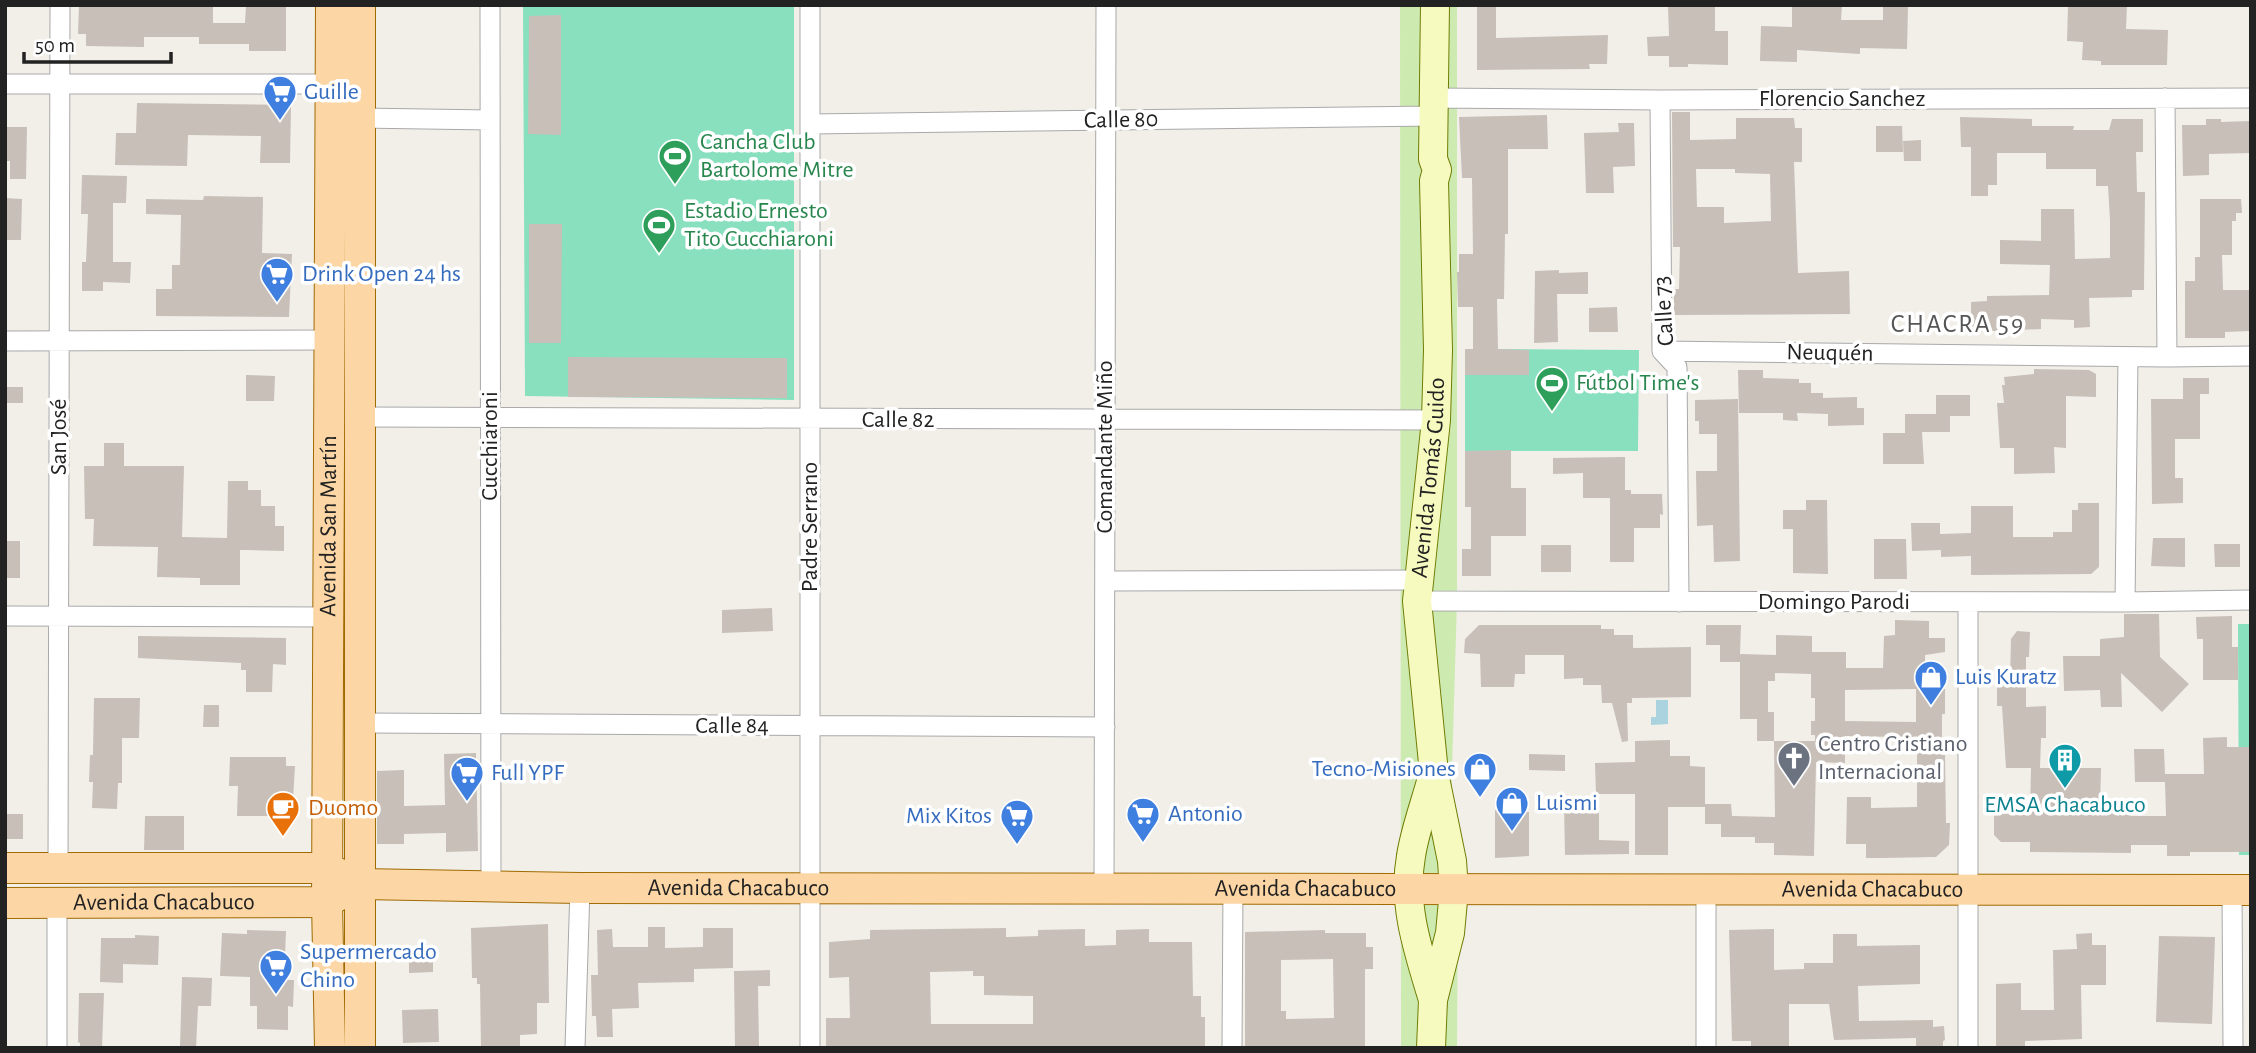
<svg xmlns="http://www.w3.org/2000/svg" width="2256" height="1053" font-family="'Alegreya Sans',sans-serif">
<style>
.grass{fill:#cdebb0}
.pitch{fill:#88e0be}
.water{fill:#aad3df}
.building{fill:#c7bfb8;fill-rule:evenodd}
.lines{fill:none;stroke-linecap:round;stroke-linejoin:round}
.street-casing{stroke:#a9a9a9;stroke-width:21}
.secondary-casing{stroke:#707d05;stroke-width:30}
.primary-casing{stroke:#a06b00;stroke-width:32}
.street{stroke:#fff;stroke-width:19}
.secondary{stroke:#f7fabf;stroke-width:28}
.primary{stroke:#fcd6a4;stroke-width:30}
.labels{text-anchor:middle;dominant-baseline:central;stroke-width:7;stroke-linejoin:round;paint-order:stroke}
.shop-label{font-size:24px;fill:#366cbe;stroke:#fff;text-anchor:start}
.street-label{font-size:24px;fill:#222;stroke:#fff}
.leisure-label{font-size:24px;fill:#27864d;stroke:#fff;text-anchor:start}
.worship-label{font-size:24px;fill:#5b616d;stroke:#fff;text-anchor:start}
.culture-label{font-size:24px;fill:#0d838f;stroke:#fff}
.food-label{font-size:24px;fill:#c56008;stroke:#fff;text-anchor:start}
.neighbourhood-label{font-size:26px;letter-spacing:2px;fill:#555;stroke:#fff}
</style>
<rect width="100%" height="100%" fill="#f2efe9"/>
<path class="grass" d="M1400,5H1457V601L1451,803L1458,890L1457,1048H1401Z"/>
<path class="pitch" d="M523,5H794V400L525,396Z
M1465,349L1639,350L1638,451H1465Z
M2238,624H2251V855H2239Z"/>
<path class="water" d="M1656,700H1668V724L1651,725V717H1656Z"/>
<path class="building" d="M79,5L187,7V5H213V23H245L246,5H286V51H249V44H199V37H144V47L86,46V34H78Z
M1477,5H1496V38L1608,35L1607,64H1589L1590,69L1477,70Z
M1668,5H1715V31H1728V65L1688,64V67H1669V56H1648L1647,37L1669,36Z
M1792,5H1842L1841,20H1883V7H1908L1907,49L1860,48V54L1797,50V62L1760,61L1761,26L1792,27Z
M2083,5H2127L2126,29L2168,30L2167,65H2101V61L2082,60L2083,42L2067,41L2068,7H2083Z
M561,15V135L528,134L529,16Z
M137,103L291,105L290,163H260L261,136L188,135L187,166L115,165L116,133H136Z
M1672,112H1690V140L1736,139V118H1794L1795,128H1802V162H1794L1798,273L1849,271L1850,314L1674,315V289H1679L1680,247H1673ZM1696,169H1735V173L1770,174L1771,221L1724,223V207H1697Z
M1547,115L1548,149H1508V234H1505L1504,299H1497L1498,349L1529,350V375H1465V349H1473V307H1458L1457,272H1459V254H1473L1472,178H1462L1459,117Z
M1960,117L2032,119V126H2074L2073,130H2109L2112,119H2143V152H2136L2137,192H2145L2144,290H2132V297L2089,298L2090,327L2074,328V320L2041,319V329L1971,332V302L1987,301V296L2049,295L2050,265L2000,264V240L2041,241V209H2074L2075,259L2110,258V220L2108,186H2096V169H2046V153H1997V185H1988V196H1971V147H1961Z
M2206,119H2221V122L2251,121V153L2209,154V175L2183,176L2182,125H2206Z
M1618,123H1634L1635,166L1613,167L1614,193H1586L1584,133L1619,132Z
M1876,126H1902L1903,152H1876Z
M5,127H27L26,179H10V161H5Z
M1921,140V161H1904L1903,141Z
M82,175L127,176L126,203H113V262H131L130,283L103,282V291H82V262H86L88,214H81Z
M204,196L263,197L262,253L292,254L289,317L156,316V289H172V265H180L181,215L146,214V199L203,200Z
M5,198L22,199L21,240H5Z
M2200,199H2241L2242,213H2236V221H2232V255H2222L2223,290H2251V331L2225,332V338H2185V281H2195V257H2200Z
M529,224H562L561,343H529Z
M1559,270V273L1588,272V294H1557L1558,342L1534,343L1535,271Z
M1617,307L1618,332H1589V308Z
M568,357L787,358V398L568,397Z
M2034,369L2089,370L2096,374V397L2066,396V448L2054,447L2055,473L2014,474V448H2000L1997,403H2004L2002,385H2005L2004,377L2034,374Z
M1738,370H1763V378L1799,379V383H1811V393H1823V398L1857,397V408H1864V425L1828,426V414L1797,413L1798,421L1783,420V413H1739Z
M246,375L275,376L274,401H246Z
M2183,378H2209V394H2200V439H2175V478H2183V503L2152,504L2151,399H2183Z
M5,387H23V403H5Z
M1936,395H1970V416H1950V432H1922L1924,464H1883V433H1905V414H1936Z
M1738,399L1740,561L1714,562L1713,525L1697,526L1696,471H1717V434H1699V421H1695V400Z
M104,443H124V466H184L182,537L227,538L228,481H248V490H261V506H275V526H284V551L240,550V585H200V578L157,577L158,547L93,546L94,519H85L84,466H104Z
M1511,450V488H1526V536H1491V576H1462V549H1471V507H1465V451Z
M1625,457V490H1631V494H1662L1663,515L1660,514V528H1634V562H1610V498H1583V473L1553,474V458Z
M1806,500H1827L1828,574L1793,573V529H1783V510H1806Z
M2078,503H2099V567L2091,574L1971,575V556L1941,557V550L1912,551L1911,523H1940V534L1971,533V506H2013V537H2053V532H2072V510H2078Z
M2153,538H2185V567L2151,566Z
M1874,539H1906L1907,579H1874Z
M5,541H20V578H5Z
M2214,544H2240V567H2215Z
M1541,545H1571V572H1541Z
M772,608L773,631L722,633V610Z
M2124,614H2159L2160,657L2189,684L2162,712L2121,673L2122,707H2101L2100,690L2064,691L2063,656H2100V639L2124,637Z
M2232,616V647H2238V680H2203V639H2197L2196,617Z
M1895,620L1929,621V638H1945V652L1925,655V689H1945V714H1942V755H1945L1946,823H1950L1949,845L1936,857L1880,858H1866V844H1846L1847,797H1871V808L1917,807V743H1899L1898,737L1845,736V763L1816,762L1814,856L1774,855V843H1755V837H1721V824H1705V804H1731L1732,816L1775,817L1774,741H1757V719H1740V662H1720V645H1706V625H1741L1740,654L1776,655V635L1812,636V652H1846V668H1883L1884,636L1895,635ZM1775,673L1811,674V698H1815V721H1811V735H1815V741H1774V712H1768V681H1775ZM1916,689V722L1845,721V690Z
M1479,625H1601V629H1614V635H1633V648L1691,647V697L1632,698V703H1627L1628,741L1622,742L1612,703H1602L1601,685H1583V678L1564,679V655H1525V674H1515L1514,687H1481L1480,654L1464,653L1465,639Z
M2017,631L2030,632L2029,657H2026V707L2046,706V738H2041L2040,768H2006L2002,706H1997V678L2010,679L2011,639Z
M138,636L286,638V665L273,664L272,692H246V670H241V663L138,658Z
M94,698H140L139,738H122V783H118L117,809L92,808L93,782H89L90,755H93Z
M204,705H219V727H203Z
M2227,737V747H2251V852H2190V856H2167V845H2131V853L2030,852V842H2001L1994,835V814L2030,813L2031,768H2101L2100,809H2131V816H2166L2165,782H2135L2134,749H2164L2165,774H2204L2203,738Z
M1670,740V756H1690V766L1705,767V807H1668V855H1635V794H1596L1595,763L1635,762V741Z
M476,753L478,851L446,852V833L404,834V844H377V771L404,770V806L445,805L444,754Z
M1529,754L1565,755V771L1529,770Z
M230,757H286V766H295L292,816H237L238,786H229Z
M1564,802H1599V840L1629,841V854L1565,855Z
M1495,810L1529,812V856L1495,858Z
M5,814H23V839H5Z
M145,816H184V850H144Z
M548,924L549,1003H537V1034L520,1035V1048H481L480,984H477V978H472L471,928Z
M648,927H665V948L703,947V928H733V968L694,969V982L638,983L639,1008L612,1009L613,1037H597L596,1016H592L591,975H598L597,930L612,929L613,947H648Z
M1006,928V937L1038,936V930L1085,929V946L1116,945V930L1149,929V942H1192L1193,996H1201V1017H1205V1048H826V1018H850L849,977L829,978V942L870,939V930ZM973,971V976H984V995L1033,996V1024H931L930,972Z
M1774,929V970L1804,969V963H1833V934H1857V946L1920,945V984L1858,986L1859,1021L1933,1020V1027L1944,1026L1945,1040L1943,1041V1048H1916V1038L1834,1040L1829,1004H1789V1048H1751V1041H1732L1729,930Z
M247,930L286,931L284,980H294L293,1007L288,1006V1030L257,1029V1006H250V977L220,976L222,933L247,934Z
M1325,930V933H1366V947H1373V969H1365V1048L1245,1046V932ZM1333,959L1334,1018L1286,1019V1011H1281V960Z
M2092,933V945H2106V985H2081L2082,1039L2025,1041V1048H1996V984L2021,983V1010H2054L2053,950L2077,949L2076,934Z
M135,935L159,936L158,965L123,964V983L100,982L101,938H135Z
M2159,936L2215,937L2212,1024L2156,1022Z
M409,951H433V972L409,973Z
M770,970V986H758L759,1048H735L734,971Z
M182,977L212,978L211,1006H198L196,1048H180Z
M79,993H104L102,1048H80V1043L78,1042Z
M438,1009L439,1042L403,1043L402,1010Z"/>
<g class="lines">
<defs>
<path id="street" d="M490,5L491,887
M5,84H331
M1433,98L1660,100L2251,98
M2165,98L2167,357
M1660,100L1662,351L1677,367L1679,602
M360,118L490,120
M810,124L1433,116
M5,341L329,340
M1662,351L2167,357L2251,356
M360,417L1436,420
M1105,581L1418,580
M1417,601L2125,602L2251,600
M2125,602L2128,357
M5,616L328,617
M360,723L1105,727
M58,869L60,5
M1104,889L1106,5
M2232,890L2233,1048
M57,1048V903
M575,1048L580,888
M810,1048V5
M1232,1048L1233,888
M1706,1048V890
M1968,1048V602"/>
<g id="secondary">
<path d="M1432,778C1425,804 1415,830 1411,856C1402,906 1419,953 1433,1000"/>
<path id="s1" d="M1431,1048L1433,1000L1450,933L1454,890L1452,861L1434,773L1417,601L1436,420L1438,350L1434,181L1437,170L1433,159L1435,5"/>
</g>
<g id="primary">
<path d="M360,5V1048"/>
<path id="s2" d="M5,868H327L361,884L580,888L2251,890"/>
<path id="s3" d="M5,903L327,902L345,892"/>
<path id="s4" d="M330,1048L327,902L331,5"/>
</g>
</defs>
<use href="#street" class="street-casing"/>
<use href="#secondary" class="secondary-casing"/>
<use href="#primary" class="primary-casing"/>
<use href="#street" class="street"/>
<use href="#secondary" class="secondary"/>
<use href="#primary" class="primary"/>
</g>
<defs>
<symbol id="supermarket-pin" viewBox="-11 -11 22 30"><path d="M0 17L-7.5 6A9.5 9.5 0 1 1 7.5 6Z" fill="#3f7fe0" stroke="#fff"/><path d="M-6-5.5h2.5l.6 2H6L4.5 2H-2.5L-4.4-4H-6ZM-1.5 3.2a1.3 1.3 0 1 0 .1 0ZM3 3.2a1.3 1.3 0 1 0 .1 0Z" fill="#fff"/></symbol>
<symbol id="stadium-pin" viewBox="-11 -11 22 30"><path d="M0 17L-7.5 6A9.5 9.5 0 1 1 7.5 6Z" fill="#2e9e5b" stroke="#fff"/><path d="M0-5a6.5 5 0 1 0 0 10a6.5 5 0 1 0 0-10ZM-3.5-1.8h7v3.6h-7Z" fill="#fff"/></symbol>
<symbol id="shop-pin" viewBox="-11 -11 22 30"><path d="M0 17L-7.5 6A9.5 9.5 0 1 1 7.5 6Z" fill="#3f7fe0" stroke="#fff"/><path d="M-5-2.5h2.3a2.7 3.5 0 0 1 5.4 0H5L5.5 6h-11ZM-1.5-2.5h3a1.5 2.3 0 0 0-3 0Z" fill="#fff"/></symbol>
<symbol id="church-pin" viewBox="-11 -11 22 30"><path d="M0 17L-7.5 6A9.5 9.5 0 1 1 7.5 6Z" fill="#6b7280" stroke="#fff"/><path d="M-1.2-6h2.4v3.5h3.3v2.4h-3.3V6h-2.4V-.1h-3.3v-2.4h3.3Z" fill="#fff"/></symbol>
<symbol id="building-pin" viewBox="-11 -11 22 30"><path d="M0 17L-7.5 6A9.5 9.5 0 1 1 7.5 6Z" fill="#0f9aa8" stroke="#fff"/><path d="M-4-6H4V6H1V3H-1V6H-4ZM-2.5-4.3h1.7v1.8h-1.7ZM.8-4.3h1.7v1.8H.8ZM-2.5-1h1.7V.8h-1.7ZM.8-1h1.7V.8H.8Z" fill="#fff"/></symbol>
<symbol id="cafe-pin" viewBox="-11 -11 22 30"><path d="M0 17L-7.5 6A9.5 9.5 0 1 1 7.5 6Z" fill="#e8710a" stroke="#fff"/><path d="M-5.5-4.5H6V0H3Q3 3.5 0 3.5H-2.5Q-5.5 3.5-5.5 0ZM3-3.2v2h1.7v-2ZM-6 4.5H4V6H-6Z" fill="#fff"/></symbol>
</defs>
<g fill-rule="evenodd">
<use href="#supermarket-pin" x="261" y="73" width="38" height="52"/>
<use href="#stadium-pin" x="656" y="137" width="38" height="52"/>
<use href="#stadium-pin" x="640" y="206" width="38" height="52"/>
<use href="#supermarket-pin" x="258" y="255" width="38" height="52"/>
<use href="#stadium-pin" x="1533" y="364" width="38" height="52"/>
<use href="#shop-pin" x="1912" y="658" width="38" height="52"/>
<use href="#church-pin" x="1775" y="739" width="38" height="52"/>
<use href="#building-pin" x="2046" y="741" width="38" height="52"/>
<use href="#shop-pin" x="1461" y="750" width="38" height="52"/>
<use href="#supermarket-pin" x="448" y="754" width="38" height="52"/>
<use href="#shop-pin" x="1493" y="784" width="38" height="52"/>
<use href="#cafe-pin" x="264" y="789" width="38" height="52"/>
<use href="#supermarket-pin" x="1124" y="795" width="38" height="52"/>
<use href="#supermarket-pin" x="998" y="797" width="38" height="52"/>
<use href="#supermarket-pin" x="257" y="947" width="38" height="52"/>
</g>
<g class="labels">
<g class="shop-label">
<text x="304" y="92">Guille</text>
<text x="302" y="274">Drink Open 24 hs</text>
<text x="1955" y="677">Luis Kuratz</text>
<text x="1456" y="769" text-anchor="end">Tecno-Misiones</text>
<text x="491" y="773">Full YPF</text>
<text x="1536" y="803">Luismi</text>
<text x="1168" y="814">Antonio</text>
<text x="992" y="816" text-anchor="end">Mix Kitos</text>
<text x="300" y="952">Supermercado<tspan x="300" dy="28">Chino</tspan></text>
</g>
<g class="street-label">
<text x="1842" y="99">Florencio Sanchez</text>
<text transform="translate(1121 120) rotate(-1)">Calle 80</text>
<text transform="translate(1664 311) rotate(-94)">Calle 73</text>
<text transform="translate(1830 353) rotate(1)">Neuquén</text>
<text x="898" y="420">Calle 82</text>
<text transform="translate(59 437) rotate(-90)">San José</text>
<text transform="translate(490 446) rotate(-90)">Cucchiaroni</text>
<text transform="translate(1105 447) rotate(-90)">Comandante Miño</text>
<text stroke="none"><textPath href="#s1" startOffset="576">Avenida Tomás Guido</textPath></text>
<text stroke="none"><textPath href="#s4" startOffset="522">Avenida San Martín</textPath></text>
<text transform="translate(810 527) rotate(-90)">Padre Serrano</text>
<text x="1834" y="602">Domingo Parodi</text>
<text x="732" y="726">Calle 84</text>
<text stroke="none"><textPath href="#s2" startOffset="737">Avenida Chacabuco</textPath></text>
<text stroke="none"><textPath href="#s2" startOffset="1304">Avenida Chacabuco</textPath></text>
<text stroke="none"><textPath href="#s2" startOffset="1871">Avenida Chacabuco</textPath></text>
<text stroke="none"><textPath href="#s3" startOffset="159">Avenida Chacabuco</textPath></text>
</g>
<g class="leisure-label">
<text x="700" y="142">Cancha Club<tspan x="700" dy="28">Bartolome Mitre</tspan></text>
<text x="684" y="211">Estadio Ernesto<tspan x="684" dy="28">Tito Cucchiaroni</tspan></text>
<text x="1576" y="383">Fútbol Time's</text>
</g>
<g class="worship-label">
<text x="1818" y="744">Centro Cristiano<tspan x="1818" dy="28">Internacional</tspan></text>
</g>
<g class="culture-label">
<text x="2065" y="805">EMSA Chacabuco</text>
</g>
<g class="food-label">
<text x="308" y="808">Duomo</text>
</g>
<g class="neighbourhood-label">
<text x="1958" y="324">CHACRA 59</text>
</g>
</g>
<rect width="2256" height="1053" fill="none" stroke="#222222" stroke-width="14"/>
<path d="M24 52v10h147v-10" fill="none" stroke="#222222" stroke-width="3.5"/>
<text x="35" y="52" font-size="21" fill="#222222" stroke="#ffffff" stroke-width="5" paint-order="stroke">50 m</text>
</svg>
